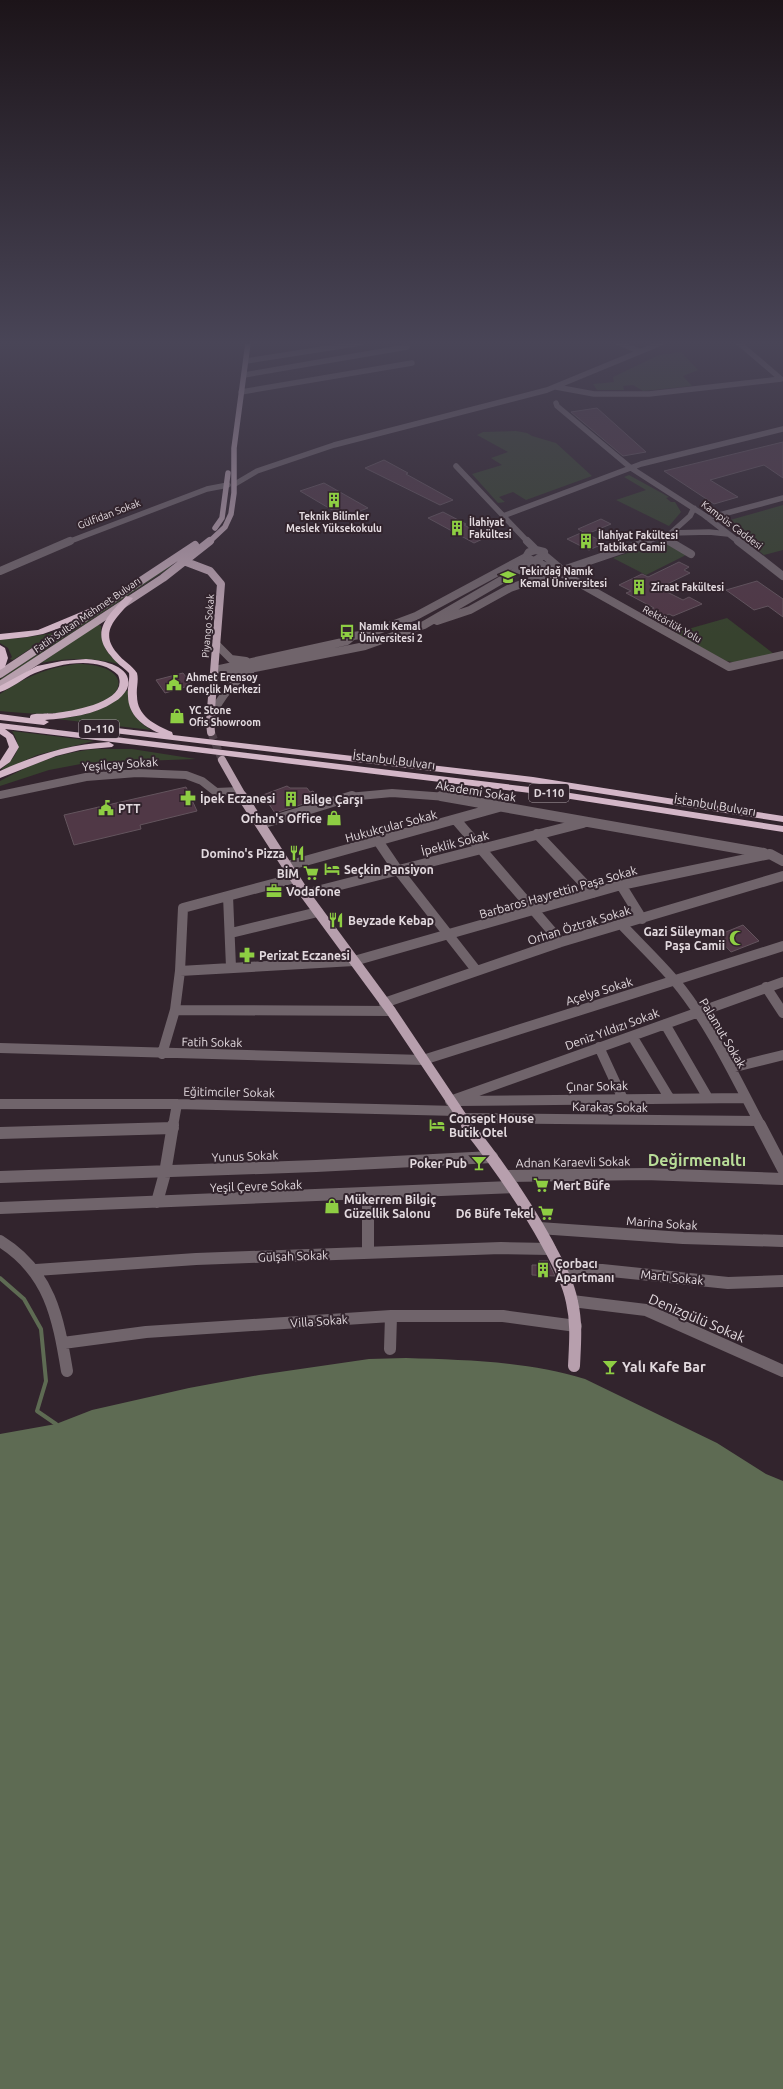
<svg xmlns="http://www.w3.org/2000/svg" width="783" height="2089" font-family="Ubuntu,sans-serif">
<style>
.green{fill:#37422e}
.water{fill:#5e6b53}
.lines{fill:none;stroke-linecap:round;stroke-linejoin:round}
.stream{stroke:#5e6b53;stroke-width:4}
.building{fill:#503846;stroke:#63545d}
.major-tunnel{stroke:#4d3f48;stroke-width:8;stroke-dasharray:8 3.5;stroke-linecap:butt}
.minor-far3{stroke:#70646b;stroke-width:5.5}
.minor-far2{stroke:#70646b;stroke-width:8}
.minor-far1{stroke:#70646b;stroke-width:10}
.minor{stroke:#70646b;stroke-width:12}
.major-far3{stroke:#b79fad;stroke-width:5.5}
.major-far2{stroke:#b79fad;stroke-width:8}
.major-far1{stroke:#b79fad;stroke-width:10}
.major{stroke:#b79fad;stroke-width:12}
.highway{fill:#d3b6c7;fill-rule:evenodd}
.labels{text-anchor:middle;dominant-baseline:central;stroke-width:4;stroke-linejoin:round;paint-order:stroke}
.far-street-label{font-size:10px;fill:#e3dadf;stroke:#32242d}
.far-poi-label{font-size:10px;font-weight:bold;fill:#e3dadf;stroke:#32242d;text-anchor:start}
.shield{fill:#32242d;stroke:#aea3aa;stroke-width:1}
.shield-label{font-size:11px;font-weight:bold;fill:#e3dadf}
.street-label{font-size:12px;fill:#e3dadf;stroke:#32242d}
.poi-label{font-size:12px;font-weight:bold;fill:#e3dadf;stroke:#32242d;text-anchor:start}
.near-street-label{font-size:14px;fill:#e3dadf;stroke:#32242d}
.near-poi-label{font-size:14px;font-weight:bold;fill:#e3dadf;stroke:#32242d;text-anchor:start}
.district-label{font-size:16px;font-weight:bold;fill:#b9dd98;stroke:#32242d}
</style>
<rect width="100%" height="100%" fill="#32242d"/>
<path class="green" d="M681,352L698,370L683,376L692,386L643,391L633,385L623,386L624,390H597L593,384L614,382L613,377L659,355Z
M516,431L527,433L532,436L556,443L592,476L526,500L513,492L499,497L505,502L498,503L472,474L502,465L491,458L508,452L477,435L483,432Z
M629,475L669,497L666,498L671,502H675L681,512L669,526L616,500L646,490L624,477Z
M783,505V550L764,555L743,538L751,535L730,520Z
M662,541L688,554L646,575L613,558Z
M170,565L172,566L0,681V679Z
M727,618L774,654L738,663L726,661L674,633Z
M97,624L101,626C102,646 104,650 119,664C91,657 68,658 41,663Z
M54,633L13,660L10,659L12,657L8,648L0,643V639L22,638Z
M76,664C125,663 136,694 86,708C58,716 29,714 0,711V694C28,676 43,669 76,664Z
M125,690L128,691C128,710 135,720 151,730L57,719C83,716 108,711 125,690Z
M12,731L94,741L37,755L4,770L1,769C17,757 23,748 12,731Z
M97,749H132L196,759L86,763L49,770L0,786V781C31,764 61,752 97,749Z"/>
<path class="water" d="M406,1358C466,1360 527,1361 585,1379L717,1443L766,1474L783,1481V2089H0V1434L56,1424L92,1410L189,1388L259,1375L369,1359Z"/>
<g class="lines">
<path class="stream" d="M0,1278L24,1299L41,1329L46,1381L37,1411L56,1424"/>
</g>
<path class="building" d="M597,408L646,452L623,456L571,412Z
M783,442V478L764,465L710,480L738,497L714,504L664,471Z
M384,460L408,473L406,474L453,500L440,505L365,468Z
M324,483L368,508L344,517L300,491Z
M443,512L466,524L464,525L487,537L474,543L428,518Z
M601,519L611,524L587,534L578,529Z
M583,532L605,543L589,550L567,539Z
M679,562L689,567L684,570L690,573L659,588L683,600L689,597L702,604L673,616L669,614L662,618L649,611L654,608L626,593L631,591L619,585L642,574L648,577Z
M757,581L783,599V617L768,606L754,610L726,590Z
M183,673L192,685L165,693L156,680Z
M287,786L290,788H307L310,792L313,791L319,799L275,813L263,795Z
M186,787L197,811L140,825L141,829L74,845L64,815Z
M743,925L759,941L731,952L716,936Z
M539,1261H548L555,1276L532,1275V1265H539Z"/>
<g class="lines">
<path class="major-tunnel" d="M211,732L222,760"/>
<path class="minor-far3" d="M619,343L639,351
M246,361L361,343
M244,375L407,347
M556,387L594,394H649L781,379L739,343
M241,392L412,363
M556,403L557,406L631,468L704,515L739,542
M456,466L528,542
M235,484L257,471L334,445L547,390L661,343
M503,516L641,464L783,429
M708,518L783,498
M671,533L690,516L694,508
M661,536L671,542
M68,542L207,489L228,485
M645,542L671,533L709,532L728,534"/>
<path class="minor-far2" d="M527,541L536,550
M669,541L691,554
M738,541L783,576
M543,554L562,570
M529,559L563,574L729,667L783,655
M0,571L70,541
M437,621L470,610L510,588L648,541
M217,645L231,659L246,661
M214,676L365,646L424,625L541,557L544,552L536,550L529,552L526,557L416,616L368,634L353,636L347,641L215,670
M211,716C221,698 231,682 250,672
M0,795L86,777L137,773L186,775L202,781L216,792L239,791
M348,797L392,793L447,797"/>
<path class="minor-far1" d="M441,796L764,853
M456,820L561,942
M261,824L352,796
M537,834L593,893
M378,841L397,869L476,970
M287,866L499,807
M621,885L642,919
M305,894L583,823
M228,896L231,967
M622,925C639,943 658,961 675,981C710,1023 735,1077 761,1126
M231,933L318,912
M180,971L354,961L621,885L770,854L783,861
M766,987L783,1013
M384,1003L561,942L783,876
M175,1010L391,1011
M665,1024L708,1098
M632,1036L670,1099
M599,1047L623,1099
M0,1048L423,1060L783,946
M162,1054L175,1010L180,971L183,908L295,878
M731,1068L783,1055
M450,1101L783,982
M458,1101L745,1098
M0,1104H177L457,1111
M462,1118L758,1121
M173,1126L177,1104"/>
<path class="minor" d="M760,1125L783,1169
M0,1133L173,1128
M507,1176L645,1174L783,1179
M0,1177L316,1166L492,1157
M368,1194V1253
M157,1202L165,1173L173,1125
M0,1208L513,1187
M539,1228L683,1238L783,1241
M0,1241C50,1272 58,1317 67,1371
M561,1269L602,1270L728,1283L783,1281
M36,1270L196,1259L501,1248L550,1249
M572,1301L646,1310L783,1371
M63,1343L146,1332L391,1316H503L576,1326
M390,1349L391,1316"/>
<path class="major-far3" d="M215,528L222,518L228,473
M209,542L225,527L231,514L234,493V448L248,343"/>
<path class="major-far2" d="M181,560L210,571L221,584L210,722L211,732
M0,674L195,545
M0,685L163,578L210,541
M222,760L243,797"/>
<path class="major-far1" d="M242,796L305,894L391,1011L468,1126"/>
<path class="major" d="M467,1125C497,1163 524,1201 547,1243C557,1262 568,1281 572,1302C577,1324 575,1344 574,1366"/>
<path class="highway" d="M126,596L133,598C120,616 97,630 117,653C123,661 132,665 137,673C139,681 136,688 137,696C137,716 155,725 172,732L173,735L533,777L783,816V822L533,783L97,731V727L100,726L159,733C143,726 128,715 128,696C127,688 130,681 129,673C123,667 116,663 111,656C89,631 109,615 126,596Z
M98,605L105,607L68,625L43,634L27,637L0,640V634L38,630Z
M0,645L5,648L8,658L5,667L0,670Z
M86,659C101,660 136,666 127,689C124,694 120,699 114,702C95,715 68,718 45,720L49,722L44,725L0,720V714L30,718C30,717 30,716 31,715C33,713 52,714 56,713C72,711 130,702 118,675C99,655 57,664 35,673C23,678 13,688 0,692V686L37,666L62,661Z
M0,723L538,788L783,826V832L538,794L5,729L13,735L19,747L10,762L0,769V761L9,747L6,738L0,734Z
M109,742L114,745L112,747L80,750L56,756L0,778V771C35,755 70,744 109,742Z"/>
</g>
<linearGradient id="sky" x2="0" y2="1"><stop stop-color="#1c1419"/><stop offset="0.54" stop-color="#494557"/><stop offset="1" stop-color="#494557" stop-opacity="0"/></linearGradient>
<rect width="783" height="635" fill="url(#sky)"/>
<defs>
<symbol id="building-bare" viewBox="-9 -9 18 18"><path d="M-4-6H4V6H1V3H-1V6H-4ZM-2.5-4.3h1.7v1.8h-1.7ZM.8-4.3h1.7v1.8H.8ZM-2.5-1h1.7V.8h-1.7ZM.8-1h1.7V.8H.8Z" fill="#8ece43" stroke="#32242d" stroke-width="2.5" paint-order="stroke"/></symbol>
<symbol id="university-bare" viewBox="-9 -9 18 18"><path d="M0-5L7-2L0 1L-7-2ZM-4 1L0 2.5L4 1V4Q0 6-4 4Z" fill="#8ece43" stroke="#32242d" stroke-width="2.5" paint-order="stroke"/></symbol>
<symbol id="bus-bare" viewBox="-9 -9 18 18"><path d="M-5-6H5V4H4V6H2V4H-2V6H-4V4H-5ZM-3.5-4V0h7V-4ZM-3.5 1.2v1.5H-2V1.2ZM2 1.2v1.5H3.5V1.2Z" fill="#8ece43" stroke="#32242d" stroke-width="2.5" paint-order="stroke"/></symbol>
<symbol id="civic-bare" viewBox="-9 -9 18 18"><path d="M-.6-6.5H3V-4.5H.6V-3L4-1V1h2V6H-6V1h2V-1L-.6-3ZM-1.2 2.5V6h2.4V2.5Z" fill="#8ece43" stroke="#32242d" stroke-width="2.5" paint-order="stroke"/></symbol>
<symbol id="shop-bare" viewBox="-9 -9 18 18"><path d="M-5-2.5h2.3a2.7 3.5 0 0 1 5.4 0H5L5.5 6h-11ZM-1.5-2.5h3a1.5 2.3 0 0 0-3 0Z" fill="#8ece43" stroke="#32242d" stroke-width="2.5" paint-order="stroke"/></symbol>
<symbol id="pharmacy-bare" viewBox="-9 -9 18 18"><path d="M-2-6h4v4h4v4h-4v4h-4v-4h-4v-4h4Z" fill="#8ece43" stroke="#32242d" stroke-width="2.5" paint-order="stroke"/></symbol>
<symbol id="restaurant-bare" viewBox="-9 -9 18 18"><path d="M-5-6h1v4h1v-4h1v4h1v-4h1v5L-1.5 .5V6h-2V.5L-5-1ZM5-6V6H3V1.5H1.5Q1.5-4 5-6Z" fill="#8ece43" stroke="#32242d" stroke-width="2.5" paint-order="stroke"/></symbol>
<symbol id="hotel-bare" viewBox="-9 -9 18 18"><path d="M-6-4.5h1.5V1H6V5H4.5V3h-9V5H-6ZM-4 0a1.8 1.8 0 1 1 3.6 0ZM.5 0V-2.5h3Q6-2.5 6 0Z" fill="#8ece43" stroke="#32242d" stroke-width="2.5" paint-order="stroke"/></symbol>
<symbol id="supermarket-bare" viewBox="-9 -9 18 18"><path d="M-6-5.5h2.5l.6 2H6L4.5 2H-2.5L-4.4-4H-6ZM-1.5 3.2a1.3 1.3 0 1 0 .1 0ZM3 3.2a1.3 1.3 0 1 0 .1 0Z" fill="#8ece43" stroke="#32242d" stroke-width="2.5" paint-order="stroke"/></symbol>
<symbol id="office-bare" viewBox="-9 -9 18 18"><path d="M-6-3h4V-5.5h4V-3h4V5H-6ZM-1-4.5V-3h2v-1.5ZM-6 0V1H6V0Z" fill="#8ece43" stroke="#32242d" stroke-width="2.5" paint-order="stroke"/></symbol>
<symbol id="mosque-bare" viewBox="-9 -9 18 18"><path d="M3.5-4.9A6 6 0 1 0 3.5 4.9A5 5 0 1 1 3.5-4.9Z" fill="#8ece43" stroke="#32242d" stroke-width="2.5" paint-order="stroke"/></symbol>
<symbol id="bar-bare" viewBox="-9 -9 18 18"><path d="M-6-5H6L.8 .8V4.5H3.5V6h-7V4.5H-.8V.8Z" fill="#8ece43" stroke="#32242d" stroke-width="2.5" paint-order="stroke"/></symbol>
</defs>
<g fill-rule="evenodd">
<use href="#building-bare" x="323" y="489" width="22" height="22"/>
<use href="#building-bare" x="446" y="517" width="22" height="22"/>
<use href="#building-bare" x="575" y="530" width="22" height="22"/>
<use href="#university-bare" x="497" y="566" width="22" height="22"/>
<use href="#building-bare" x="628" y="576" width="22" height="22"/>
<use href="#bus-bare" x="336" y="621" width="22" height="22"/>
<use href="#civic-bare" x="163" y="672" width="22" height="22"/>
<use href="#shop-bare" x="166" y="705" width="22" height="22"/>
<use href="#pharmacy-bare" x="177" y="787" width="22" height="22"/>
<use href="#building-bare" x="280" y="788" width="22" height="22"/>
<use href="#civic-bare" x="95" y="797" width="22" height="22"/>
<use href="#shop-bare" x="323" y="807" width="22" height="22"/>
<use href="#restaurant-bare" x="286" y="842" width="22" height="22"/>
<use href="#hotel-bare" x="321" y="858" width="22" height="22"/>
<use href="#supermarket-bare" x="300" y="862" width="22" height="22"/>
<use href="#office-bare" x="263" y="880" width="22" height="22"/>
<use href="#restaurant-bare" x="325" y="909" width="22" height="22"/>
<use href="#mosque-bare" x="726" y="927" width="22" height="22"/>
<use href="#pharmacy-bare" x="236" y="944" width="22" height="22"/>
<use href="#hotel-bare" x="426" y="1114" width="22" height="22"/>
<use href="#bar-bare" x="468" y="1152" width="22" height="22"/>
<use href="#supermarket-bare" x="530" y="1174" width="22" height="22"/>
<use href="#shop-bare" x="321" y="1195" width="22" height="22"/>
<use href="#supermarket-bare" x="535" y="1202" width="22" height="22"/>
<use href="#building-bare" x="532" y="1259" width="22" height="22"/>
<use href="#bar-bare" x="599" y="1356" width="22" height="22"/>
</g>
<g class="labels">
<g class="far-street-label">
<text transform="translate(109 514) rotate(-21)">Gülfidan Sokak</text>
<text transform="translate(732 525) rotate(37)">Kampüs Caddesi</text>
<text transform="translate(87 615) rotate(-34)">Fatih Sultan Mehmet Bulvarı</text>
<text transform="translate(672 624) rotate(29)">Rektörlük Yolu</text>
<text transform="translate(208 626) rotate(-85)">Piyango Sokak</text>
</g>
<g class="far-poi-label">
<text x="334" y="516" text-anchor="middle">Teknik Bilimler<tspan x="334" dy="12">Meslek Yüksekokulu</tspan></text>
<text x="469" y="522">İlahiyat<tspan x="469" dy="12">Fakültesi</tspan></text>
<text x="598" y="535">İlahiyat Fakültesi<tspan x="598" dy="12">Tatbikat Camii</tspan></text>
<text x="520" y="571">Tekirdağ Namık<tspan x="520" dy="12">Kemal Üniversitesi</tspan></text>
<text x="651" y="587">Ziraat Fakültesi</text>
<text x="359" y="626">Namık Kemal<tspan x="359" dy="12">Üniversitesi 2</tspan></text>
<text x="186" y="677">Ahmet Erensoy<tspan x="186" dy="12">Gençlik Merkezi</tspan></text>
<text x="189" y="710">YC Stone<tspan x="189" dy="12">Ofis Showroom</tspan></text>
</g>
<g class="shield">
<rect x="79" y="720" width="40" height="18" rx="3"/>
<rect x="529" y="784" width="40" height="18" rx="3"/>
</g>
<g class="shield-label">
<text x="99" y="729">D-110</text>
<text x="549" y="793">D-110</text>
</g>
<g class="street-label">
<text transform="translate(394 760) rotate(7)">İstanbul Bulvarı</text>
<text transform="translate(120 764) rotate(-4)">Yeşilçay Sokak</text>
<text transform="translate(476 791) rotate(9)">Akademi Sokak</text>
<text transform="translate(715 805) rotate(9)">İstanbul Bulvarı</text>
<text transform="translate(391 826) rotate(-15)">Hukukçular Sokak</text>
<text transform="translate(455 843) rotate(-14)">İpeklik Sokak</text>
<text transform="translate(558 892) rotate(-16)">Barbaros Hayrettin Paşa Sokak</text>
<text transform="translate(579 925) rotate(-17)">Orhan Öztrak Sokak</text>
<text transform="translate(599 991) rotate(-17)">Açelya Sokak</text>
<text transform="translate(612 1029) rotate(-20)">Deniz Yıldızı Sokak</text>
<text transform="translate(723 1033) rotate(59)">Palamut Sokak</text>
<text transform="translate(212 1042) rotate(1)">Fatih Sokak</text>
<text transform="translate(597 1086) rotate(-1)">Çınar Sokak</text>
<text transform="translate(229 1092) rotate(1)">Eğitimciler Sokak</text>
<text transform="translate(610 1107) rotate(1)">Karakaş Sokak</text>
<text transform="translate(245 1156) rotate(-2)">Yunus Sokak</text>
<text transform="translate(573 1162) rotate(-1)">Adnan Karaevli Sokak</text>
<text transform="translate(256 1186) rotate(-2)">Yeşil Çevre Sokak</text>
<text transform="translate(662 1223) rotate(4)">Marina Sokak</text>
<text transform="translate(293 1256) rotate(-2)">Gülşah Sokak</text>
<text transform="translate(672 1277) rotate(6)">Martı Sokak</text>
<text transform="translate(319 1321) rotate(-4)">Villa Sokak</text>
</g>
<g class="poi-label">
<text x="200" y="798">İpek Eczanesi</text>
<text x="303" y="799">Bilge Çarşı</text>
<text x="118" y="808">PTT</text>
<text x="322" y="818" text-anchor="end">Orhan's Office</text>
<text x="285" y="853" text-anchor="end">Domino's Pizza</text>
<text x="344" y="869">Seçkin Pansiyon</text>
<text x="299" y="873" text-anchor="end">BİM</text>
<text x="286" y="891">Vodafone</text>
<text x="348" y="920">Beyzade Kebap</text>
<text x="725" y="931" text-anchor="end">Gazi Süleyman<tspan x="725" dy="14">Paşa Camii</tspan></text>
<text x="259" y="955">Perizat Eczanesi</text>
<text x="449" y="1118">Consept House<tspan x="449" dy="14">Butik Otel</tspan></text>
<text x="467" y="1163" text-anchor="end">Poker Pub</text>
<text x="553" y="1185">Mert Büfe</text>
<text x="344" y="1199">Mükerrem Bilgiç<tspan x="344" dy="14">Güzellik Salonu</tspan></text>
<text x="534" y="1213" text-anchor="end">D6 Büfe Tekel</text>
<text x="555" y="1263">Çorbacı<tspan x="555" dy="14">Apartmanı</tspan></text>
</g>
<g class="near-street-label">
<text transform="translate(697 1318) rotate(23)">Denizgülü Sokak</text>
</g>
<g class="near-poi-label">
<text x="622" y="1367">Yalı Kafe Bar</text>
</g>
<g class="district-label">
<text x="697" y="1160">Değirmenaltı</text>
</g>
</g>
</svg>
